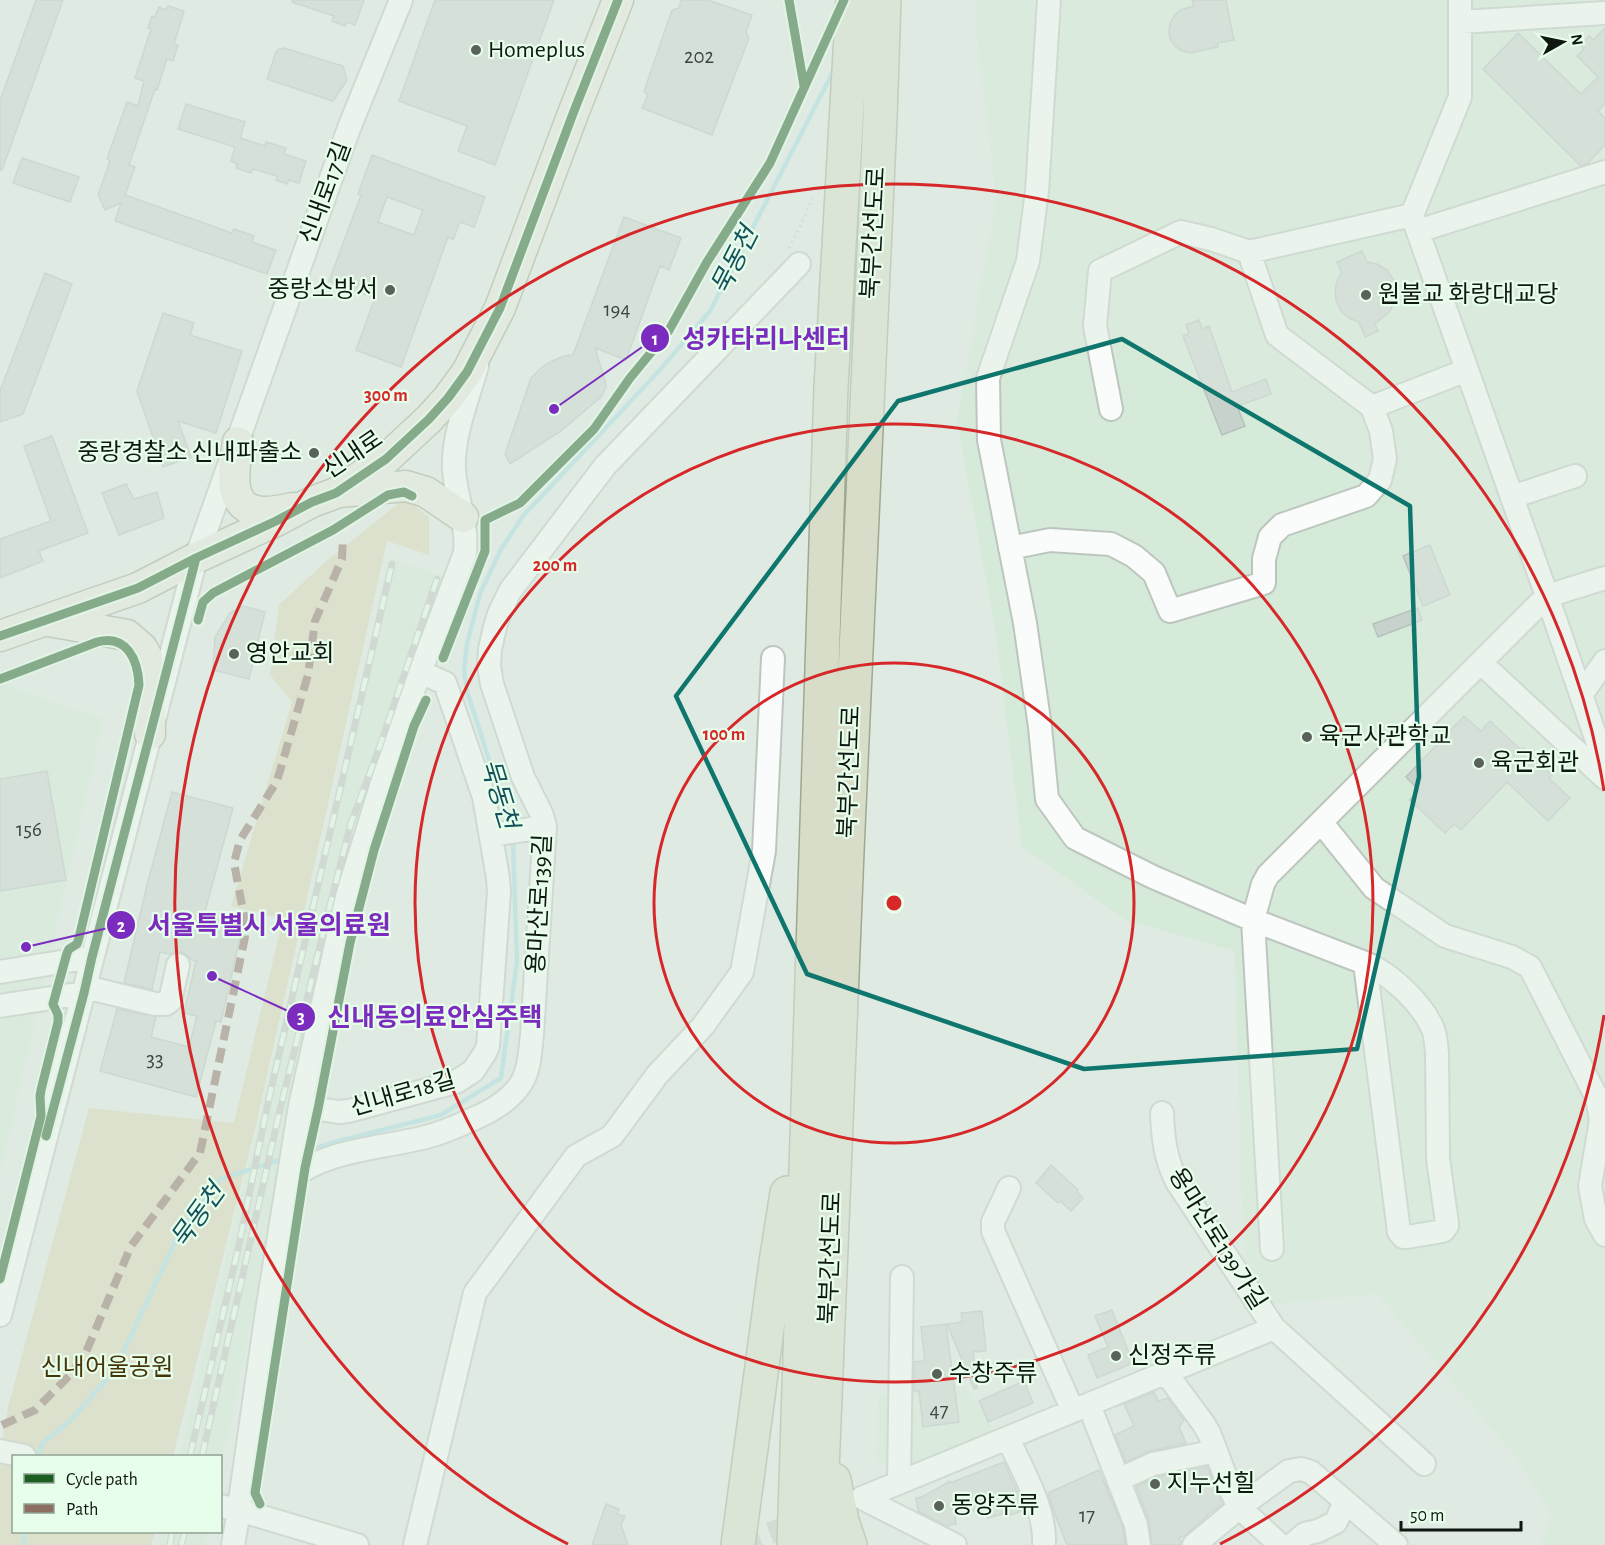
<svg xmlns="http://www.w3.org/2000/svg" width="1605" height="1545" font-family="'Alegreya Sans','Noto Sans KR',sans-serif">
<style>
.built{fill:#d5ead9}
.green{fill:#dad4b3}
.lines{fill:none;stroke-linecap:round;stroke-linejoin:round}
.stream{stroke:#a4dae1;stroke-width:4.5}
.building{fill:#c7d2cd;stroke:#b6c2bc;stroke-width:1.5;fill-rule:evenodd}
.minor-tunnel{stroke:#c0cbc3;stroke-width:22;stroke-dasharray:22 11;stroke-linecap:butt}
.minor-casing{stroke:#bdc6be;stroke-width:26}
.major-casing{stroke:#9fa890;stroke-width:33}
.highway-casing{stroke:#9fa890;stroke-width:36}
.path{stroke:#c6cbc7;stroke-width:3;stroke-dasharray:1.5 4.5;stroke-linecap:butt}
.minor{stroke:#fafcfb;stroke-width:22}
.major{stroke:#e6e9dd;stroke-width:30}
.highway{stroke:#d7ddc8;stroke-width:33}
.rail-casing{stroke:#c1c4c2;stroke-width:7}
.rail{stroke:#e7feeb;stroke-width:4.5;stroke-dasharray:14;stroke-linecap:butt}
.quiet{stroke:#8d6e63;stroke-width:8;stroke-dasharray:15 8;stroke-linecap:butt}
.cycleway-casing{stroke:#e7feeb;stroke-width:13}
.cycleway{stroke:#1b5e20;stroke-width:9}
.marked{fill:none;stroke:#0f766e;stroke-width:4.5;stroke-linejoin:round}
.ring{fill:none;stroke:#d62828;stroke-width:3}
.poi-dot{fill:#58615a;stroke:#e7feeb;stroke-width:2}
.labels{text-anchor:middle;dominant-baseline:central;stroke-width:4.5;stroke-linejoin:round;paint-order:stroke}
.number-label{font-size:21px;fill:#3d4640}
.poi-label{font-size:24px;fill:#0f1711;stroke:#e7feeb;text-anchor:start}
.street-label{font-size:24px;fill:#0f1711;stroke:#e7feeb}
.park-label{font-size:24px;fill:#45360a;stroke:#e7feeb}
.water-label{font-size:26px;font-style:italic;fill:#13525c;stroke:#e7feeb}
.centre{fill:#d62828;stroke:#e7feeb;stroke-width:3}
.ring-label{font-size:18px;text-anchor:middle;font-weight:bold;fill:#d62828;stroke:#e7feeb;stroke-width:4.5;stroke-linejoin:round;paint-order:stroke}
.leader{fill:none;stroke:#7b2cbf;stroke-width:2}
.callout-dot{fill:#7b2cbf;stroke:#e7feeb;stroke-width:2}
.mark-label{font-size:18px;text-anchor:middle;font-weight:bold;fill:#fff}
.callout-label{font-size:26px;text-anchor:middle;font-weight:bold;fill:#7b2cbf;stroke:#e7feeb;stroke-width:4.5;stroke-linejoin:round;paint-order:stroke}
</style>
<rect width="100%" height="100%" fill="#dfebe2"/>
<path class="built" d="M976,0H1605V1545H1541L1551,1514L1515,1456L1377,1294L1249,1307L1240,1178L1235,951L1126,920L1022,847L995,628L957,421L996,198L977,38Z
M389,558L445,577L323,973L221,1470L220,1456H179L343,762Z
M6,685L104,719L0,1176V687Z
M965,1388L994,1428L913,1465L876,1463L878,1395Z
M161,1532H207L204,1545H158Z"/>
<path class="green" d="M405,498L429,517V555L387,541L255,1129L173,1456H14V1532H155L151,1545H0V1453L8,1407L89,1108L234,1123L283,919L231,906L292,702L270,675L279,605L324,563Z"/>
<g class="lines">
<path class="stream" d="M510,825L467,691L464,670L467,644L480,594L500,551L523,516L659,371L710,311L835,68
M300,1153L339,1141L441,1115L501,1078L517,961L513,839
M38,1456L43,1443L71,1420L115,1370L181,1229L220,1179L283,1159
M24,1545V1532"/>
</g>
<path class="building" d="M36,0H63L2,170H0V101Z
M293,0H364L355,25L347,22L345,26L332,21L334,16L292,2Z
M435,0H554L495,165L458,151L467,126L399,101Z
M681,0H708L752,15L746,32L749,38L712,135L642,108L648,95L644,91L672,10L679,8Z
M1192,0H1226L1234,40L1218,43V47L1190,53L1182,51L1175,46L1170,39L1169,31L1170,23L1174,16L1180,10L1194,6Z
M168,6L184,11L174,44L178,45L173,61L167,59L157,90L155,89L129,165L135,167L125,195L232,233L234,229L254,236L252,242L276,250L267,274L115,221L121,203L105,210L98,195L110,161L107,159L127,102L138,106L144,81L135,78L151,29L148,28L152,16L155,17L159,7L166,10Z
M1605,28V104L1598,111L1605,118V145L1587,164L1581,166L1483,69L1518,33L1581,94L1598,77L1577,56L1584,49L1580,45L1589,36L1593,40Z
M284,48L343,66L347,80L333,101L267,79L276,52L279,49Z
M186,104L245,122L240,138L265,146L266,142L286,148L284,154L306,161L299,183L289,180L287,184L276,180L277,176L253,169L251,173L236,168L237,164L231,161L235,147L178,129Z
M372,155L485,197L474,227L460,222L453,240L448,237L401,367L356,350L375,298L329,281L361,195L358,194ZM387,197L423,210L414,235L378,222Z
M22,158L79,177L70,202L13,183Z
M624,217L681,238L669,270L660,266L626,360L595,348L605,380L606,387L601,397L561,431L510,464L505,454L531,378L541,368L550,362L564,356L573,355Z
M1362,251L1367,262L1377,264L1387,270L1393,279L1396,290L1395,301L1390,311L1375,324L1378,331L1365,337L1359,322L1349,318L1341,311L1336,300L1335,289L1338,278L1342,273L1337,262Z
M45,273L72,284L23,414L0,422V391Z
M163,313L194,323L190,335L242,351L216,433L178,421L191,457L163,467L137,391Z
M1199,320L1202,329L1209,326L1232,392L1266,379L1271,394L1237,406L1245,426L1222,435L1183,336L1189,333L1186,325Z
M52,436L88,533L39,551L43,561L0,578V539L51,521L24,446Z
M126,484L134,499L157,492L164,518L119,535L102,493Z
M1430,545L1450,595L1423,606L1403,556Z
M243,606L265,612L249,679L213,670L215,637L230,613Z
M1418,608L1422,620L1378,637L1373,624Z
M1464,716L1481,731L1490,721L1521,750L1523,748L1552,775L1549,778L1570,798L1548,821L1507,782L1461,830L1454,824L1445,833L1410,800L1419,790L1406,777Z
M47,771L66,880L0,891V779Z
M172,792L233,808L204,915L243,925L221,1022L216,1021L196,1097L100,1071L117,1009L156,1017L151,1037L189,1047L197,1016L184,1013L196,961L190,959L187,955L181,952H175L170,954L160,952L152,989L124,983L147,885Z
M1051,1165L1078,1190L1077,1192L1083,1198L1071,1211L1060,1201L1058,1203L1036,1183Z
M1112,1310L1133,1363L1097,1378L1088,1355L1108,1347L1095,1316Z
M982,1311L986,1351L973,1352L977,1388L974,1389L947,1324L962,1322L961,1313Z
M946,1324L959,1422L923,1427L919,1391H914V1362L925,1361L921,1327Z
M1024,1381L1033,1403L988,1422L979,1401Z
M1154,1392L1158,1401L1168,1398L1184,1420L1179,1427L1186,1443L1150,1451L1126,1462L1115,1435L1134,1426L1124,1404Z
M1004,1462L1025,1510L1007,1516L1006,1513L988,1518L973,1510L955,1516L956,1524L946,1526L918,1511L916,1498L922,1497L950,1481V1483Z
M1207,1467L1223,1504L1207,1515L1208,1516L1185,1535L1179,1538L1181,1541V1545H1152L1149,1520L1136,1487L1157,1477Z
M1099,1470L1123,1528L1125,1545H1067L1055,1515L1048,1493Z
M606,1504L619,1509L617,1514L625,1516L621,1525L628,1545H592Z"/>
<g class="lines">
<path class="minor-tunnel" d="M739,1545L805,1520"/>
<defs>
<path id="minor" d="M1049,0L1037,191L1028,261L988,378L989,440L1025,623L1040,727L1047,799L1075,838L1153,877L1253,920L1365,963C1391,974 1422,1003 1433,1029C1436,1037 1436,1044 1437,1053L1438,1159L1447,1223V1226L1443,1231L1407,1237H1403L1399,1232L1365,963
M1460,22L1605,13
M1418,231L1605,172
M1249,252L1277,335L1372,407
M1111,409L1095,326L1100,271L1181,232L1211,239L1249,252L1412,215
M1512,497L1575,476
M1010,548L1050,540L1111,544L1134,556L1154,573L1170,611L1264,583V559L1270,537L1282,525L1366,496L1380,480L1385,459L1381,431L1372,407L1467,370
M1605,578L1547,596L1605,764
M1481,663L1605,778
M1581,695L1605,661
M1321,822L1374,888L1445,936L1512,957L1530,967L1597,1098L1601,1120L1590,1186L1596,1219L1605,1235
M491,835L545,827
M0,972L92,957
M85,987L155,1004H166L170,1001L178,965
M0,1006L84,993
M300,1106L338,1112L349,1111L456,1082L473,1071L485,1053L488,1046L499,892L498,878L484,797L445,683L420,672
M1162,1113C1163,1138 1165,1158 1177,1182L1274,1328L1424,1464
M288,1181C325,1149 380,1149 426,1137C442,1133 458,1126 473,1119C492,1111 513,1099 523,1080C530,1067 530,1050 532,1035L545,826L541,813L523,777L492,684L489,666L490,649L495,627L499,614L510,591L605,466L799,264
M1009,1188L993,1222V1231L1073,1411
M1272,1249L1253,920L1263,884L1268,875L1547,596L1412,215L1460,97V0
M0,1315L196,558L349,128L401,0
M1166,1373L1203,1423L1209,1433L1230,1488L1239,1507L1280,1545
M1089,1405L1136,1525L1139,1545
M1008,1438C1022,1471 1046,1508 1044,1545
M0,1451L24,1456
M1118,1480L1153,1464L1216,1451
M899,1483L902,1277
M862,1498L1274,1328
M862,1498L955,1545
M220,1506L239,1510L357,1545
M233,1545L237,1522L267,1311L300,1106L347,896L399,728L465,553C468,524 456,499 454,470C452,437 468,398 477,366
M415,1545L475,1293L576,1156L612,1136L657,1075L703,1026L742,972L764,851L773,658
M1194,1545L1241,1506L1289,1471L1301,1469L1311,1472L1396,1545
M1292,1545L1305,1534L1318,1531L1336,1522L1345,1501"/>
<path id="major" d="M238,442C234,468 225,511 264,512C274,512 284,510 293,508
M339,492L406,486L426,492L463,517
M49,621L127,635L142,648L147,657L149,669L150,734
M0,636L138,588L196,558L276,521L312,502L336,493L386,459L429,419L448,398L467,372L500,308L574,111L618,0"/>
<path id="highway" d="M834,1480L842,1521L850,1545
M738,1545L776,1262L787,1193
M794,1545L831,387L853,0
M819,1545L847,851L880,118L884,0"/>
</defs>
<use href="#minor" class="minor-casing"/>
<use href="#major" class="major-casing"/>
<use href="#highway" class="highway-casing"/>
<path class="path" d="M789,248L801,225L812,198
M485,520L520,503"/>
<use href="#minor" class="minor"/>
<use href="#major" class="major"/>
<use href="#highway" class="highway"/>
<defs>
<path id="rail" d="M190,1456L238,1249L269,1098L392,564
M202,1456L279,1114L326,921L351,823L377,754L437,579
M170,1545L172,1532
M181,1545L185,1532"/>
</defs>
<use href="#rail" class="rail-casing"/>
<use href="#rail" class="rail"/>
<path class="quiet" d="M2,1425L35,1410L71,1374L86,1352L131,1246L200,1153L245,937V921L234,863L240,840L277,781L308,675L315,621L342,559L343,537"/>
<defs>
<path id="cycleway" d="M789,0L804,86
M198,620L203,602L213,593L333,530L388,495L404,492L412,496
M0,636L138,588L196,558L276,521L312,502L336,493L386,459L429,419L448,398L467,372L500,308L574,111L618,0
M443,658L485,551V520L520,503L594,429L630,378L668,332L707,262L770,163L844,0
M0,679L97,642C127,634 138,660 139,685L79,938L77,944L69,949L67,953L53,1004L58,1015V1022L41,1090L40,1096L41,1116L0,1279
M46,1136L84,993L92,957L196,558
M260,1504L255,1493L305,1168L318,1109L350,943L374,850L414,726L426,700"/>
</defs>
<use href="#cycleway" class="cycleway-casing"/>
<use href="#cycleway" class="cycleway"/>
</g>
<path d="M0 0H1605V1545H0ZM1122,339L1410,506L1419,777L1357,1049L1084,1069L807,974L676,696L898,401Z" fill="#dfebe2" fill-opacity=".55" fill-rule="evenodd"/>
<path class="marked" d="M1122,339L1410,506L1419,777L1357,1049L1084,1069L807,974L676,696L898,401Z"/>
<g class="ring">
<circle cx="894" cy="903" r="240"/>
<circle cx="894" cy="903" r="479"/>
<path d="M1604 1015A719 719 0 0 1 1220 1544M568 1544A719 719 0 1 1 1604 791"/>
</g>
<g class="poi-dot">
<circle cx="476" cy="50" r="6"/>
<circle cx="390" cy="290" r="6"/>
<circle cx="1366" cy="295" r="6"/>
<circle cx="314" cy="453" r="6"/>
<circle cx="234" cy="654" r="6"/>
<circle cx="1307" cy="737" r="6"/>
<circle cx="1479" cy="763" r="6"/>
<circle cx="1116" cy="1356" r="6"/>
<circle cx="937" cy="1374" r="6"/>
<circle cx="1155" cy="1484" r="6"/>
<circle cx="939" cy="1506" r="6"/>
</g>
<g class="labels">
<g class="number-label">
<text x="699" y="56">202</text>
<text x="617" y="309">194</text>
<text x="29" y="829">156</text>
<text x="155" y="1059">33</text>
<text x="939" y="1410">47</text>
<text x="1087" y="1515">17</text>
</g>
<g class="poi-label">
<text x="488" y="50">Homeplus</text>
<text x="378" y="290" text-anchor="end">중랑소방서</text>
<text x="1378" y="295">원불교 화랑대교당</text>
<text x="302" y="453" text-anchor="end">중랑경찰소 신내파출소</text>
<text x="246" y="654">영안교회</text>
<text x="1319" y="737">육군사관학교</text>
<text x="1491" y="763">육군회관</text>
<text x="1128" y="1356">신정주류</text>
<text x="949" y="1374">수창주류</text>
<text x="1167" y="1484">지누선힐</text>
<text x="951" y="1506">동양주류</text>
</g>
<g class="street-label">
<text transform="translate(326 193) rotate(-70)">신내로17길</text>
<text transform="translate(874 233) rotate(-87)">북부간선도로</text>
<text transform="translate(353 455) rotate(-34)">신내로</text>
<text transform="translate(850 772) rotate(-88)">북부간선도로</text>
<text transform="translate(540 904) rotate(-87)">용마산로139길</text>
<text transform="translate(403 1094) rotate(-16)">신내로18길</text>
<text transform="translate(1217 1239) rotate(58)">용마산로139가길</text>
<text transform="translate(831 1258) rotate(-88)">북부간선도로</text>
</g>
<g class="park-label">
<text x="107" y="1368">신내어울공원</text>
</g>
<g class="water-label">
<text transform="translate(735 261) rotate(-63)">묵동천</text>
<text transform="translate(499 794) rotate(73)">묵동천</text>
<text transform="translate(198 1216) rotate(-54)">묵동천</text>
</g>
</g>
<circle cx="894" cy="903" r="9" class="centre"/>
<g class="ring-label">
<text x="386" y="401">300 m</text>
<text x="555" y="571">200 m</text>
<text x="724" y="740">100 m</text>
</g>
<path class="leader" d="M554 409L655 338M26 947L121 925M212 976L301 1017"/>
<g class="callout-dot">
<circle cx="554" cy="409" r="6"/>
<circle cx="26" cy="947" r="6"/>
<circle cx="212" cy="976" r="6"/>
<circle cx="655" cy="338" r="15"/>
<circle cx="121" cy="925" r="15"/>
<circle cx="301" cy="1017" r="15"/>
</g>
<g class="mark-label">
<text x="655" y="345">1</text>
<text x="121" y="932">2</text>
<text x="301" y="1023">3</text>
</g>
<g class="callout-label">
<text x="766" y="348">성카타리나센터</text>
<text x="269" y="934">서울특별시 서울의료원</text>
<text x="435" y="1026">신내동의료안심주택</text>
</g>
<rect x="12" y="1455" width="210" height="78" fill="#e7feeb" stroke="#91a294" stroke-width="1.5"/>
<rect x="24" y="1474" width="30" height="9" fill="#1b5e20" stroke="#91a294" stroke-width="1.5"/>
<text x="66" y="1485" font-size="18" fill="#0f1711">Cycle path</text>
<rect x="24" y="1504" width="30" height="9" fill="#8d6e63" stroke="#91a294" stroke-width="1.5"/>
<text x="66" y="1515" font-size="18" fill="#0f1711">Path</text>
<g transform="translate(1563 42) rotate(81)" stroke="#e7feeb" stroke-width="4.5" paint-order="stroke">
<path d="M0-4.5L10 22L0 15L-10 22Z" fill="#0f1711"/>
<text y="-9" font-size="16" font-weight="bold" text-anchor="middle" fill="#0f1711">N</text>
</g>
<path d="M1401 1521v9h120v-9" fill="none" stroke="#0f1711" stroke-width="3"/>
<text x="1410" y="1521" font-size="18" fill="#0f1711" stroke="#e7feeb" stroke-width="4.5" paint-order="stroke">50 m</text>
</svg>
